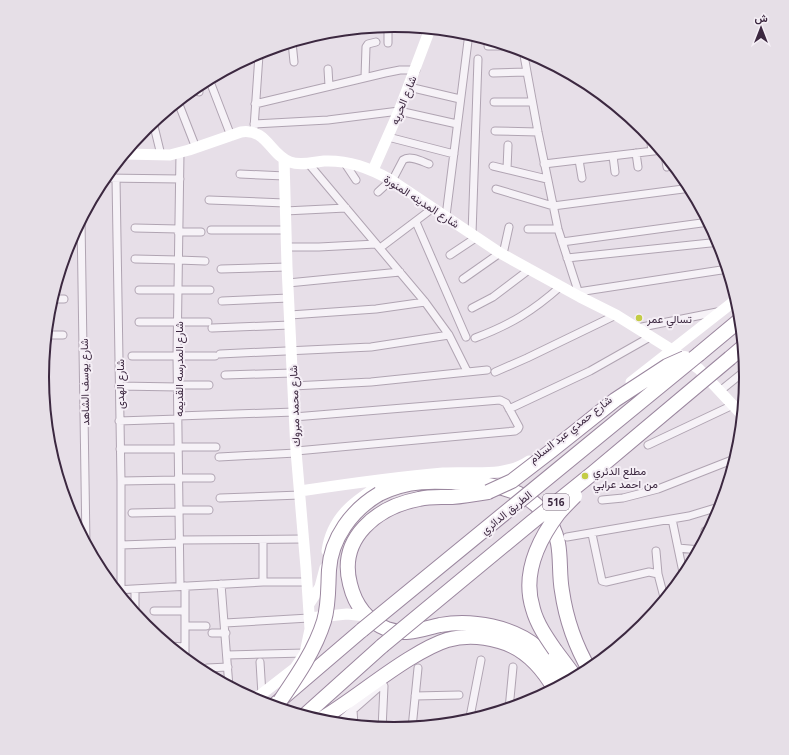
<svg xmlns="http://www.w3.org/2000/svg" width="789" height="755" font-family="'Noto Sans',Vazirmatn,sans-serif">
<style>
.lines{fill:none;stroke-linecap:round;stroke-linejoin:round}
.street-casing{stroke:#b0a4b2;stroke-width:9}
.highway-casing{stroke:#9b879f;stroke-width:16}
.street{stroke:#f6f2f7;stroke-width:7}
.secondary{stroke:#fff;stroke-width:11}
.highway{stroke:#fff;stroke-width:14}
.highway-bridge-casing{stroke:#9b879f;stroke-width:16;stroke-linecap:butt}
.highway-bridge{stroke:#fff;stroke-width:14}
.poi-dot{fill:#c3cc45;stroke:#f5eff6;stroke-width:1.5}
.labels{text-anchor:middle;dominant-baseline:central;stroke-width:4;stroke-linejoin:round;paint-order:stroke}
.shield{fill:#f5eff6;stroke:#746477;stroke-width:1}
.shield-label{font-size:10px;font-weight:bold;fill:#3c2840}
.street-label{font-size:11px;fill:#3c2840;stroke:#f5eff6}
.poi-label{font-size:11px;fill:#3c2840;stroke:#f5eff6;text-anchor:start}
.rim{fill:none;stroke:#3c2840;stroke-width:2}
</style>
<rect width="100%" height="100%" fill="#e7dfe8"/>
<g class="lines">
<defs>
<path id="street" d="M292,42L294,62
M388,43V26
M488,46H512
M523,50L538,132L558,229L580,297
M328,69L329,86
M493,73L527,72
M365,77L366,47L368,44L376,42
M209,79L231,136
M197,86L199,92
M409,87L460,99
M178,102L196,148
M494,102H532
M255,104L385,73L400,70H416
M153,122L161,155
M254,124L328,120L399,111L457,124
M254,128L259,55L260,52
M495,131L538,132
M650,136L652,151
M388,137L454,154
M636,153L638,167
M665,155L667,167
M613,156L615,172
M579,160L582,178
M344,162L356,180
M308,163L425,302L449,335L467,371
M544,164L662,150
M493,166L547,179
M507,169L508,145
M240,174L285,176
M105,178L180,179
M116,178L121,481V590
M392,181L403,160C410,155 421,161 429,164
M496,189L553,206L691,188
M378,192L391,180
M209,200L285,203
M285,211L346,208
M446,216L469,33
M81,219L86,544
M416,222L466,337
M135,228L178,229
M528,229H558
M211,230H286
M178,232H201
M472,234L478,59
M562,242L709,222
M286,247H319L376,244
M380,248L433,208
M503,254L509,227
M450,255L477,237
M567,258L720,242
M135,259L178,260
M178,260L205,261
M61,268H63
M221,269L287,267
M463,279L500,253
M288,283L400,272
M139,290H210
M578,292L728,269
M52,299H64
M222,301L289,298
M472,308L493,297L530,269
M290,315L376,309L425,302
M139,322H208
M212,328L290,325
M637,328L717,312
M46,335H63
M475,338C510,325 533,311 561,286
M220,354L371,347L449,335
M132,356H215
M495,372L527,358L616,315
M225,375L292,373
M178,385H209
M119,386L178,387
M293,386L371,382L487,370
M720,391L746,370
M509,409L590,371L650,337
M178,416L294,412
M294,417L500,400L506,403L519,427L518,429L515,431L296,451
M119,421L178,419
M648,445L733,405
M178,447H216
M120,449H178
M219,457L296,453
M178,478H211
M121,481L178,480
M220,498L300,495
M602,500L623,498L658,489L737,458
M179,510H209
M132,513L179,512
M672,519L684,577
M705,531L707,537
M592,534L602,581L606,582L649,572L658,574L665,601
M567,537L689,516L722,506
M179,540L304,539
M263,540V582
M121,545L179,543
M678,548L700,550
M656,551L658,574
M221,584L229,687
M180,586L177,356L180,153
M185,586V659
M135,589V614
M115,590L263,582H307
M154,611H185
M225,623L309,618
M185,626H206
M212,633H226
M169,646L185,647
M227,655L305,653
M260,662L262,695
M207,668L228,667
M415,696L459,695
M509,709L513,667
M353,710L354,726
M469,722L481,660
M337,724L379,687L384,686L382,729
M412,728L418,668"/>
<path id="highway" d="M699,354L741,319
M730,358L744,346
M488,492C476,494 464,496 452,497C441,497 430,496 419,499C377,507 338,538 350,584C355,605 367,621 387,629C406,636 422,629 440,625C473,619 513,627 538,648C549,658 558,671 567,683
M379,494C409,479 435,481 468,483C509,485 548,498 558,543C561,559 559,575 562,591C566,619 576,647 590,671
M555,650L576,678
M272,707L362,630
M304,716L382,646
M318,721C350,702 378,678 409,659C422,651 434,644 447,640C464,635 482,636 499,641C525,648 542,667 555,690"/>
</defs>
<use href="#street" class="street-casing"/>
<use href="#highway" class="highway-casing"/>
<use href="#street" class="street"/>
<path class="secondary" d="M124,154L170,155L189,150L241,132C267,128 270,155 290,162C301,166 313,162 324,161C349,160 369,168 391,180L500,253L580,297L616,315L672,350L699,369L743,416
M373,170L399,111L430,29
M631,382L737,299
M300,491C347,484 395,477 443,473C472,471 504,478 529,461
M327,551C332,514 359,498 388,480
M309,604L320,587L325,568
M309,618L347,614L366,616
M254,700L295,668L305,653L310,629L306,568L296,451L287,267L284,159"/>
<use href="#highway" class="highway"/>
<defs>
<path id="highway-bridge" d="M488,492L512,481L551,451L615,400L667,366L685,358
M362,630L699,354
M382,646L532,522L593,473L730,358
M555,650C546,637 537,624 533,609C522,575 537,542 558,514C563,508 569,502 575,496
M280,701C297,676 315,650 324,621C329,604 328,587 329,570C331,538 352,510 379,494"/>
</defs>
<use href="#highway-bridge" class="highway-bridge-casing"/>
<use href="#highway-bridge" class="highway-bridge"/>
</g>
<g class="poi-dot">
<circle cx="639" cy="318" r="4"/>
<circle cx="585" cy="476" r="4"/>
</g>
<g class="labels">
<rect class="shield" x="543" y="494" width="26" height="16" rx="3"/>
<g class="shield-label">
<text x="556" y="502">516</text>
</g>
<g class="street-label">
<text transform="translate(403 100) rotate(-68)">شارع الحريه</text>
<text transform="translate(422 201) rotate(33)">شارع المدينه المنورة</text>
<text transform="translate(178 369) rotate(-90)">شارع المدرسه القديمه</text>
<text transform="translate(84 382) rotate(-91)">شارع يوسف الشاهد</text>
<text transform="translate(119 384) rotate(-90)">شارع الهدى</text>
<text transform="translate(294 406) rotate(-92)">شارع محمد مبروك</text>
<text transform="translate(570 429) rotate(-38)">شارع حمدي عبد السلام</text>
<text transform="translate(506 512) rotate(-39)">الطريق الدائري</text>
</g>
<g class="poi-label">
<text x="647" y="318">تسالي عمر</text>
<text x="593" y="470">مطلع الدئري<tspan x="593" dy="13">من احمد عرابي</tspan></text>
</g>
</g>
<path d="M0 0H789V755H0ZM49 377a345 345 0 1 1 690 0a345 345 0 1 1-690 0Z" fill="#e6dfe7" fill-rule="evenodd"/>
<path class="rim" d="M49 377a345 345 0 1 1 690 0a345 345 0 1 1-690 0Z"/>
<g transform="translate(761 28)" stroke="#f5eff6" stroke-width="3" paint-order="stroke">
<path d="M0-3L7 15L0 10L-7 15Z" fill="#3c2840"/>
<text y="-6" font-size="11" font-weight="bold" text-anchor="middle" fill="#3c2840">ش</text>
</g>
</svg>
